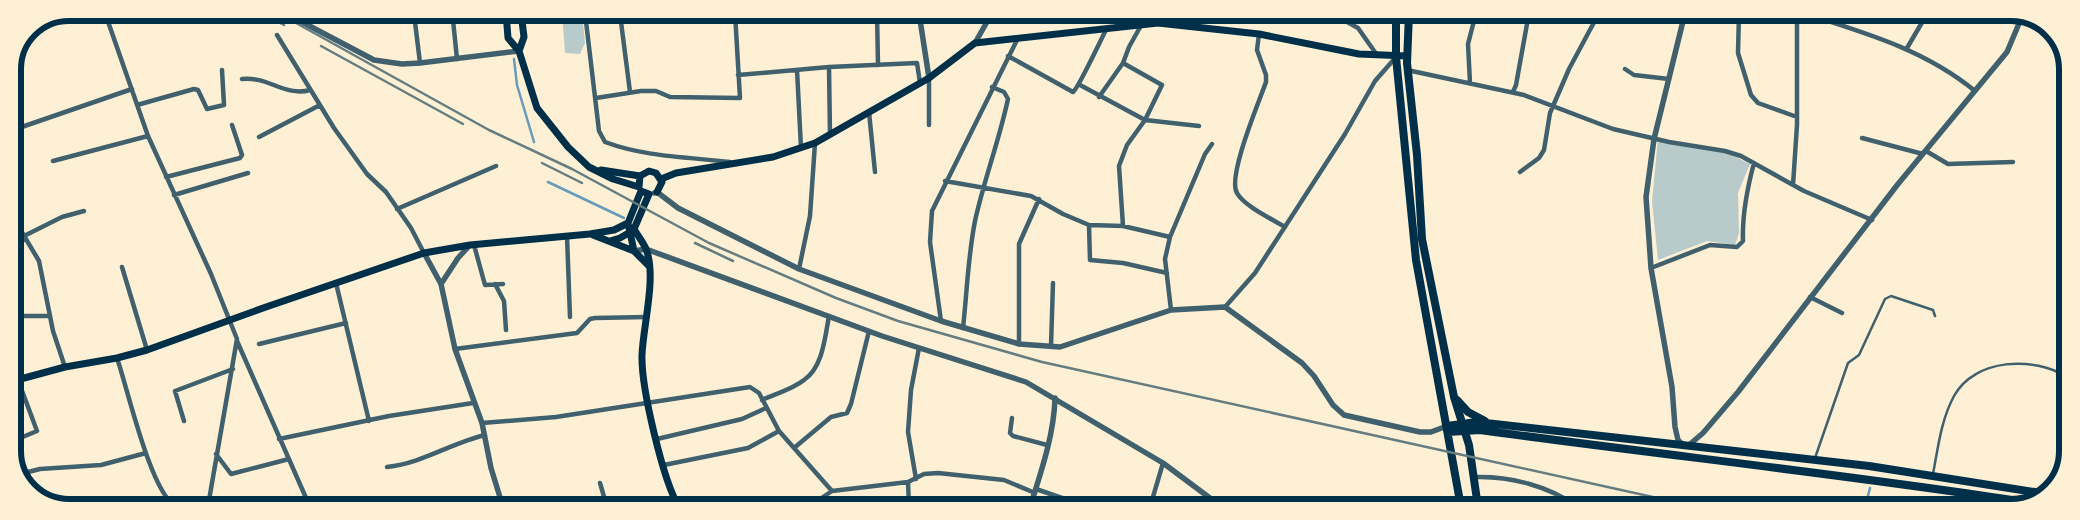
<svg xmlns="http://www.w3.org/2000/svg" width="2080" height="520" font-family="'IBM Plex Sans',sans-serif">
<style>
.green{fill:#b9caca}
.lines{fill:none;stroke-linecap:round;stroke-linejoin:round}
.stream{stroke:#669bbc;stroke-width:2.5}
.service{stroke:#3f606c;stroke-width:2.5}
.minor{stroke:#3f606c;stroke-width:4.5}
.tertiary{stroke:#3f606c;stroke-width:5.5}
.secondary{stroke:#003049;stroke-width:7}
.primary{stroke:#003049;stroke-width:8}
.rail{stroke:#657d81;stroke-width:2.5}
.rim{fill:none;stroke:#003049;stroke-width:6}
</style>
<rect width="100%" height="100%" fill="#fdf0d5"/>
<path class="green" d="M562,13H582L585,43L580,54L565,53Z
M1658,138L1724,151L1750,164L1738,193L1739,233L1735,245L1707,241L1658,260L1652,202Z"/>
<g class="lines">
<path class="stream" d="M514,59L517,85L534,142
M548,182L624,218
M1865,507L1870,488"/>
<path class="service" d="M1815,458L1848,363L1859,355L1885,299L1891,296L1933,310L1935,316
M1933,474C1938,448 1941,420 1954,396C1975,358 2034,356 2067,377"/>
<path class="minor" d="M105,13L148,136L211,274L237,339L208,506
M585,13L599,131L605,142C645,157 688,157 730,162
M877,13L878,65
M1163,13L1173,24
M1331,13L1358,28L1377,55
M1739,13L1738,53L1751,95L1758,103L1797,117
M620,14L630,92
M1806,14C1866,33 1925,50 1975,91
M453,20L457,59
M415,22L420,63
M1259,34L1257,50L1266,75V82C1259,102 1227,177 1237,193C1244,206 1272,219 1285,227
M277,35L334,128L367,174L386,192L411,228L424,253
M1907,48L1927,14
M1008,56L1073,92C1078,89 1101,39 1107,28
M829,67L830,135
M1625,69L1634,75L1669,79
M797,70L801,148
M1407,70L1524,95L1613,129L1669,142L1725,151L1741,156L1804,191L1872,220
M738,75L829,67L917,63L920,83
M242,79C268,76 285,97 310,90
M1470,83L1468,44L1476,13
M1080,85L1145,120L1199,126
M1513,92L1516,85L1529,13
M1099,97L1123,63L1129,47L1148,13
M596,98L641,91H656L670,97L740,98L735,13
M137,105L194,89L198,90L207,109L224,105L222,70
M869,112L875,172
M929,125V78
M13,130L132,89
M259,137L320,105
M1862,138L1923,154
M1926,151L1948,164L2013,162
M53,161L148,136
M1520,172L1539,158L1544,150L1550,113L1569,69L1599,13
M166,177L240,158L242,155L232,125
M945,181L1031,196L1063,214L1089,225L1123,226L1170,237
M1793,185L1797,125V14
M174,195L248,173
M397,209L496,166
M13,213L17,224L39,261L53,331L65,367
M1089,225L1090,260L1123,263L1167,273
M1123,226L1119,166L1127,145L1145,120L1162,85L1123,63
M24,236L62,217L84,211
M567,236L570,317
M13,245L26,239
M474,245L485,285L503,284
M122,267L147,350
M1651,268L1710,245L1737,247L1743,241C1742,214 1747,189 1754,163
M799,269L810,216L815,143
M336,283L369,421
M495,284L504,301L506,330
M1810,297L1842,313
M1225,307L1255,273L1345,134L1375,81L1396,57
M1171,310L1165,259L1170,237L1205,154L1212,144
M13,316H50
M941,321L930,242L932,211L1018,38
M963,328C967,292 968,256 975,221C984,180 999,141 1008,99L1004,92L992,87
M237,341L310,507
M259,344L346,323
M1019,344V244L1039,199
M1051,346L1053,283
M455,349L577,333L590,319L595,318L647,317
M117,358C128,390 150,490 175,506
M762,400C775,394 793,389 804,380C823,367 825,337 829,316
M1012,418L1010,433L1013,436L1047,445
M184,421L175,391L233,369
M482,423L556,417L750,387L759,393L779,431L832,491
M279,439L389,416L473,403
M657,439L742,419L766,408
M13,441L37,431L18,380
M794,448L831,417L847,413L851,404L869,331
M216,454L231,474L289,459
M664,465L748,448L779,431
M387,467C423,463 451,443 485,435
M20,474L40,469L101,465L146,453
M1475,477C1510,476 1549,486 1578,507
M916,479L908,432L911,390L919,348
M908,482L909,507
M600,483L607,507
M1036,489L1088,507
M157,506L167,501
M650,507L676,501
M808,507L832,491L908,482L924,474L938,473L1004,480L1035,493
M1150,507L1163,463"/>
<path class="tertiary" d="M285,13L374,60L402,64L420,63L519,51
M919,13L929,78
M975,43L992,13
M654,193L657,192L678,208L799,269L941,321L1019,344L1060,347L1171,310L1225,307L1302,363L1314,376L1333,405L1344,415L1420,432H1431L1447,426
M634,251L646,249L882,336L1026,382L1163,463L1222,507
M424,253L441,284L455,349L482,423L491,468L503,507
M441,284L458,258L470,245
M1683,445L1678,440L1675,427L1672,387L1651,268L1646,197L1654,139L1685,13
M1689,445L1703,433L1738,392L1898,184L2007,52L2023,14
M1030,507C1041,472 1054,435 1055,398"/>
<path class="secondary" d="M506,13L508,38L519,51L537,108L568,147L589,167L613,179L639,187L640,176L649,171L656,173L662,182L657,192
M519,51L524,37L521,13
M601,170L640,176
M661,179L676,173L773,157L815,143L929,78L975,43L1158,23L1259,34L1359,54L1407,56
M628,223L641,191L649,194L634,229
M628,223L634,251
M634,229C638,236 643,242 646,249C657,276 643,326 642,355C641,387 663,481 679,507
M593,235L634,251L649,266
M610,241L620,238L632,231
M13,381L65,367L117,358L147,350L266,307L424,253L470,245L590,234L614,230L628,223"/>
<path class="primary" d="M1396,13V57L1416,260L1461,507
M1409,13L1407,63L1417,155L1422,239L1454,397L1469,445L1478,507
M1457,400L1468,412L1485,421
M1447,426L1477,422L1869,466L2047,494
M1448,432L1480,430C1662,455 1844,474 2025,502"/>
<path class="rail" d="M262,13L284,25
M278,13L489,130L572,169L709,243L836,298L898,321L1042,362L1698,507
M321,46L463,124
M542,163L582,183
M695,243L733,261
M1628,499L1657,507"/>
</g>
<path d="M0 0H2080V520H0ZM69 21H2011A48 48 0 0 1 2059 69V451A48 48 0 0 1 2011 499H69A48 48 0 0 1 21 451V69A48 48 0 0 1 69 21Z" fill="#fdf0d5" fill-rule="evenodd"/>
<path class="rim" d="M69 21H2011A48 48 0 0 1 2059 69V451A48 48 0 0 1 2011 499H69A48 48 0 0 1 21 451V69A48 48 0 0 1 69 21Z"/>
</svg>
